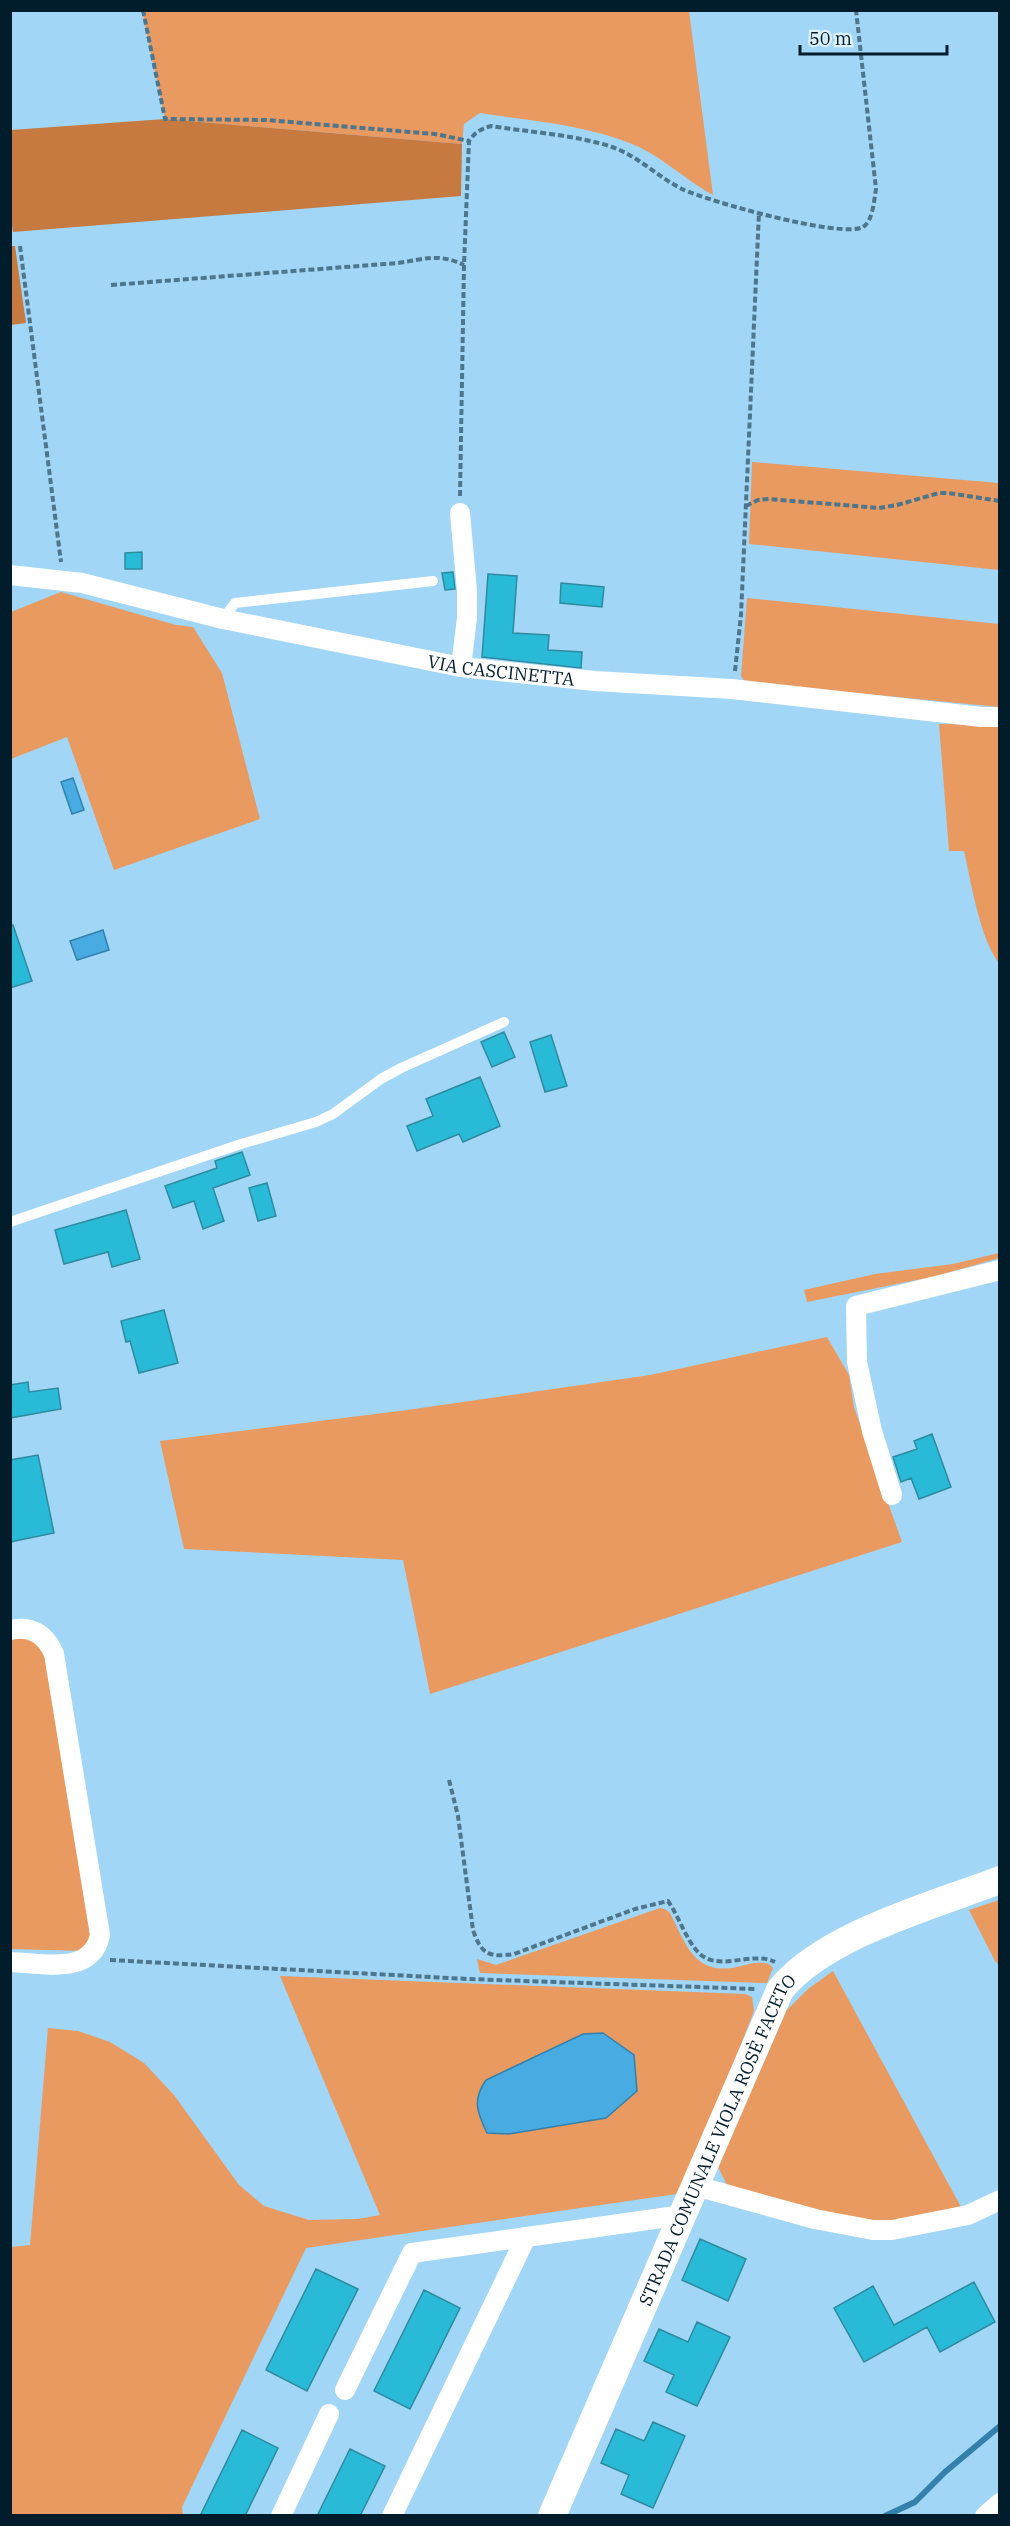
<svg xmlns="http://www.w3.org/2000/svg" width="1010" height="2526" font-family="'IBM Plex Serif',serif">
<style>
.green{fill:#e99a60}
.forest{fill:#c77a40}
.water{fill:#48ace2;stroke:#3381ab;stroke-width:1.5}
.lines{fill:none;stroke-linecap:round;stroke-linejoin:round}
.stream{stroke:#3381ab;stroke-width:6}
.building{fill:#29bad7;stroke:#2e8b9f;stroke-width:1.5}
.path{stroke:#4d758c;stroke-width:4;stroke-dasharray:6 3;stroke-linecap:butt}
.lane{stroke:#fff;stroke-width:10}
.street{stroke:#fff;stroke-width:20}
.secondary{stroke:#fff;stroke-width:28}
.labels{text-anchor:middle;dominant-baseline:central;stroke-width:4.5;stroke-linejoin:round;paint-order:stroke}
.street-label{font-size:18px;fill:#011d2c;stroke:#def2fe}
</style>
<rect width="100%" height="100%" fill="#a1d6f7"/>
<path class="green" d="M142,11H689L713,195C687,181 666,160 639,147C590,125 533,121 480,113L464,124L462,144L165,119Z
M752,462L999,483V570L749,544Z
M61,592L176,625L193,627L222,673L260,819L114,870L67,737L11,759V612Z
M747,598L999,624V707L745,682L741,676Z
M939,724L999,725V963C980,939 971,882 964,851H949Z
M999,1253V1258L937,1276L807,1302L804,1290L875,1274L953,1264Z
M827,1337L849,1375L854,1407L902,1542L430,1694L403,1560L184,1549L160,1441L407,1410L650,1375Z
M18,1633L44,1645L94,1920L85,1951L11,1949L10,1635Z
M999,1900H1000L999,1965L995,1961L969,1910Z
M660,1908L665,1909L670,1913C686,1944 694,1976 737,1967C749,1964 757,1961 769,1964L773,1968L767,1983L480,1973L477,1959L496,1965Z
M833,1971L961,2207L885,2225L733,2191L726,2183L718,2167L786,2011L808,1989Z
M280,1976L745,1994L752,1997L754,2011L683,2193L306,2248L182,2507L183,2515L11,2516V2247L30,2245L48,2028L78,2031L110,2042L144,2063L174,2095L239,2185L264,2206L309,2220L358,2219L380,2215Z"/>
<path class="forest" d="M165,119L462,144L461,196L13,232L10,212L11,130Z
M11,246H15L26,323L11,325Z"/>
<path class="water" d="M73,778L84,810L72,814L61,782Z
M103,930L109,950L77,960L70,941Z
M603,2033L634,2055L637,2091L606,2118L509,2134L487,2133C477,2112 472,2100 486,2080L583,2034Z"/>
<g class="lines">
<path class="stream" d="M885,2516L915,2502L945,2472L1000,2426"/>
</g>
<path class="building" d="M142,552V569H125V553Z
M453,572L455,589L445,590L442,573Z
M488,574L517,576L513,633L549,635L548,650L582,652L581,668L482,657Z
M561,583L604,587L602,607L560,603Z
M13,925L32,981L10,988V926Z
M504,1032L515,1057L492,1067L481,1042Z
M551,1035L567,1086L545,1092L530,1042Z
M480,1077L500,1126L463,1142L459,1134L417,1151L407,1126L433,1116L426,1099Z
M242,1152L250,1175L213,1188L224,1221L203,1229L194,1201L173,1208L165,1186L217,1168L215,1161Z
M267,1183L276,1216L258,1221L249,1188Z
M126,1210L140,1259L112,1267L108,1252L64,1264L55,1230Z
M164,1310L178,1363L139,1373L130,1341L126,1342L121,1321Z
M28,1382L29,1392L58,1388L61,1409L10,1418V1385Z
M932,1434L951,1487L919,1499L911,1478L901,1482L893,1457L917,1449L914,1441Z
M38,1455L54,1533L10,1542V1460Z
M700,2239L746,2259L728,2301L682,2280Z
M316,2269L358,2289L307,2391L266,2370Z
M974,2282L995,2322L940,2352L927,2327L864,2362L834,2308L873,2286L894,2325Z
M424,2290L460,2308L410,2409L374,2391Z
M697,2322L730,2337L697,2406L666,2392L674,2375L644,2361L659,2329L688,2342Z
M653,2422L685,2436L653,2508L621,2494L629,2475L601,2463L616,2429L644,2441Z
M242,2430L278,2448L245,2516H200Z
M350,2449L385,2466L360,2516H317Z"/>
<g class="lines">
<path class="path" d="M143,10L165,119L266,120L435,134L469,141
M20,246L61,562
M111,285L398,263C425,259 439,253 464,265
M460,496L464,265L469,141C475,132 481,129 491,126C528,132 577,135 612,147C638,156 658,177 682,189C707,201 842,239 863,227C873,221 874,200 876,189L856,10
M746,506L758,500L769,499L879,508L897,505L939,493H948L1000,501
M735,671L741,615L759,212
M449,1780L458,1816L473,1930C481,1954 489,1958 514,1954L635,1909L668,1901C679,1917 685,1937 697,1951C717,1974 751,1950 775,1962
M110,1960L468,1979L756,1989"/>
<path class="lane" d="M223,619L235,603L433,581
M10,1222L241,1144L316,1122L333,1114L381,1079L401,1068L504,1022"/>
<g class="street">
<path d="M460,513L467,591V618L461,667"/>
<path id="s1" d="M10,575L82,583L223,619L461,667L595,681L732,689L982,717H1000"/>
<path d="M892,1495L872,1431L857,1362L856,1306L1000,1270"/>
<path d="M10,1630C32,1625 46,1635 54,1654L100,1935C92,1976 42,1963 10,1962"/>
<path d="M696,2186L815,2219L873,2230H892L968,2215L1000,2200"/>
<path d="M345,2390L412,2253L683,2215"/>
<path d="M281,2516L329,2414"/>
<path d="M392,2516L526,2237"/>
<path d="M985,2516L1000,2503"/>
</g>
<path class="secondary" id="s2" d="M552,2516L780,1990C824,1935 934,1905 1000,1880"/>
</g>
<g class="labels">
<g class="street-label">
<text stroke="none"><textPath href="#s1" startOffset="501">VIA CASCINETTA</textPath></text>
<text stroke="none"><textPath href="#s2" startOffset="411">STRADA COMUNALE VIOLA ROSÈ FACETO</textPath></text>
</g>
</g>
<rect width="1010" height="2526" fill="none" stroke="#011d2c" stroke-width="24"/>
<path d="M800 45v9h147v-9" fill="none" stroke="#011d2c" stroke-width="3"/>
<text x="809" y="45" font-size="18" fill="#011d2c" stroke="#def2fe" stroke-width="4.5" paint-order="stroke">50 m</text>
</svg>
